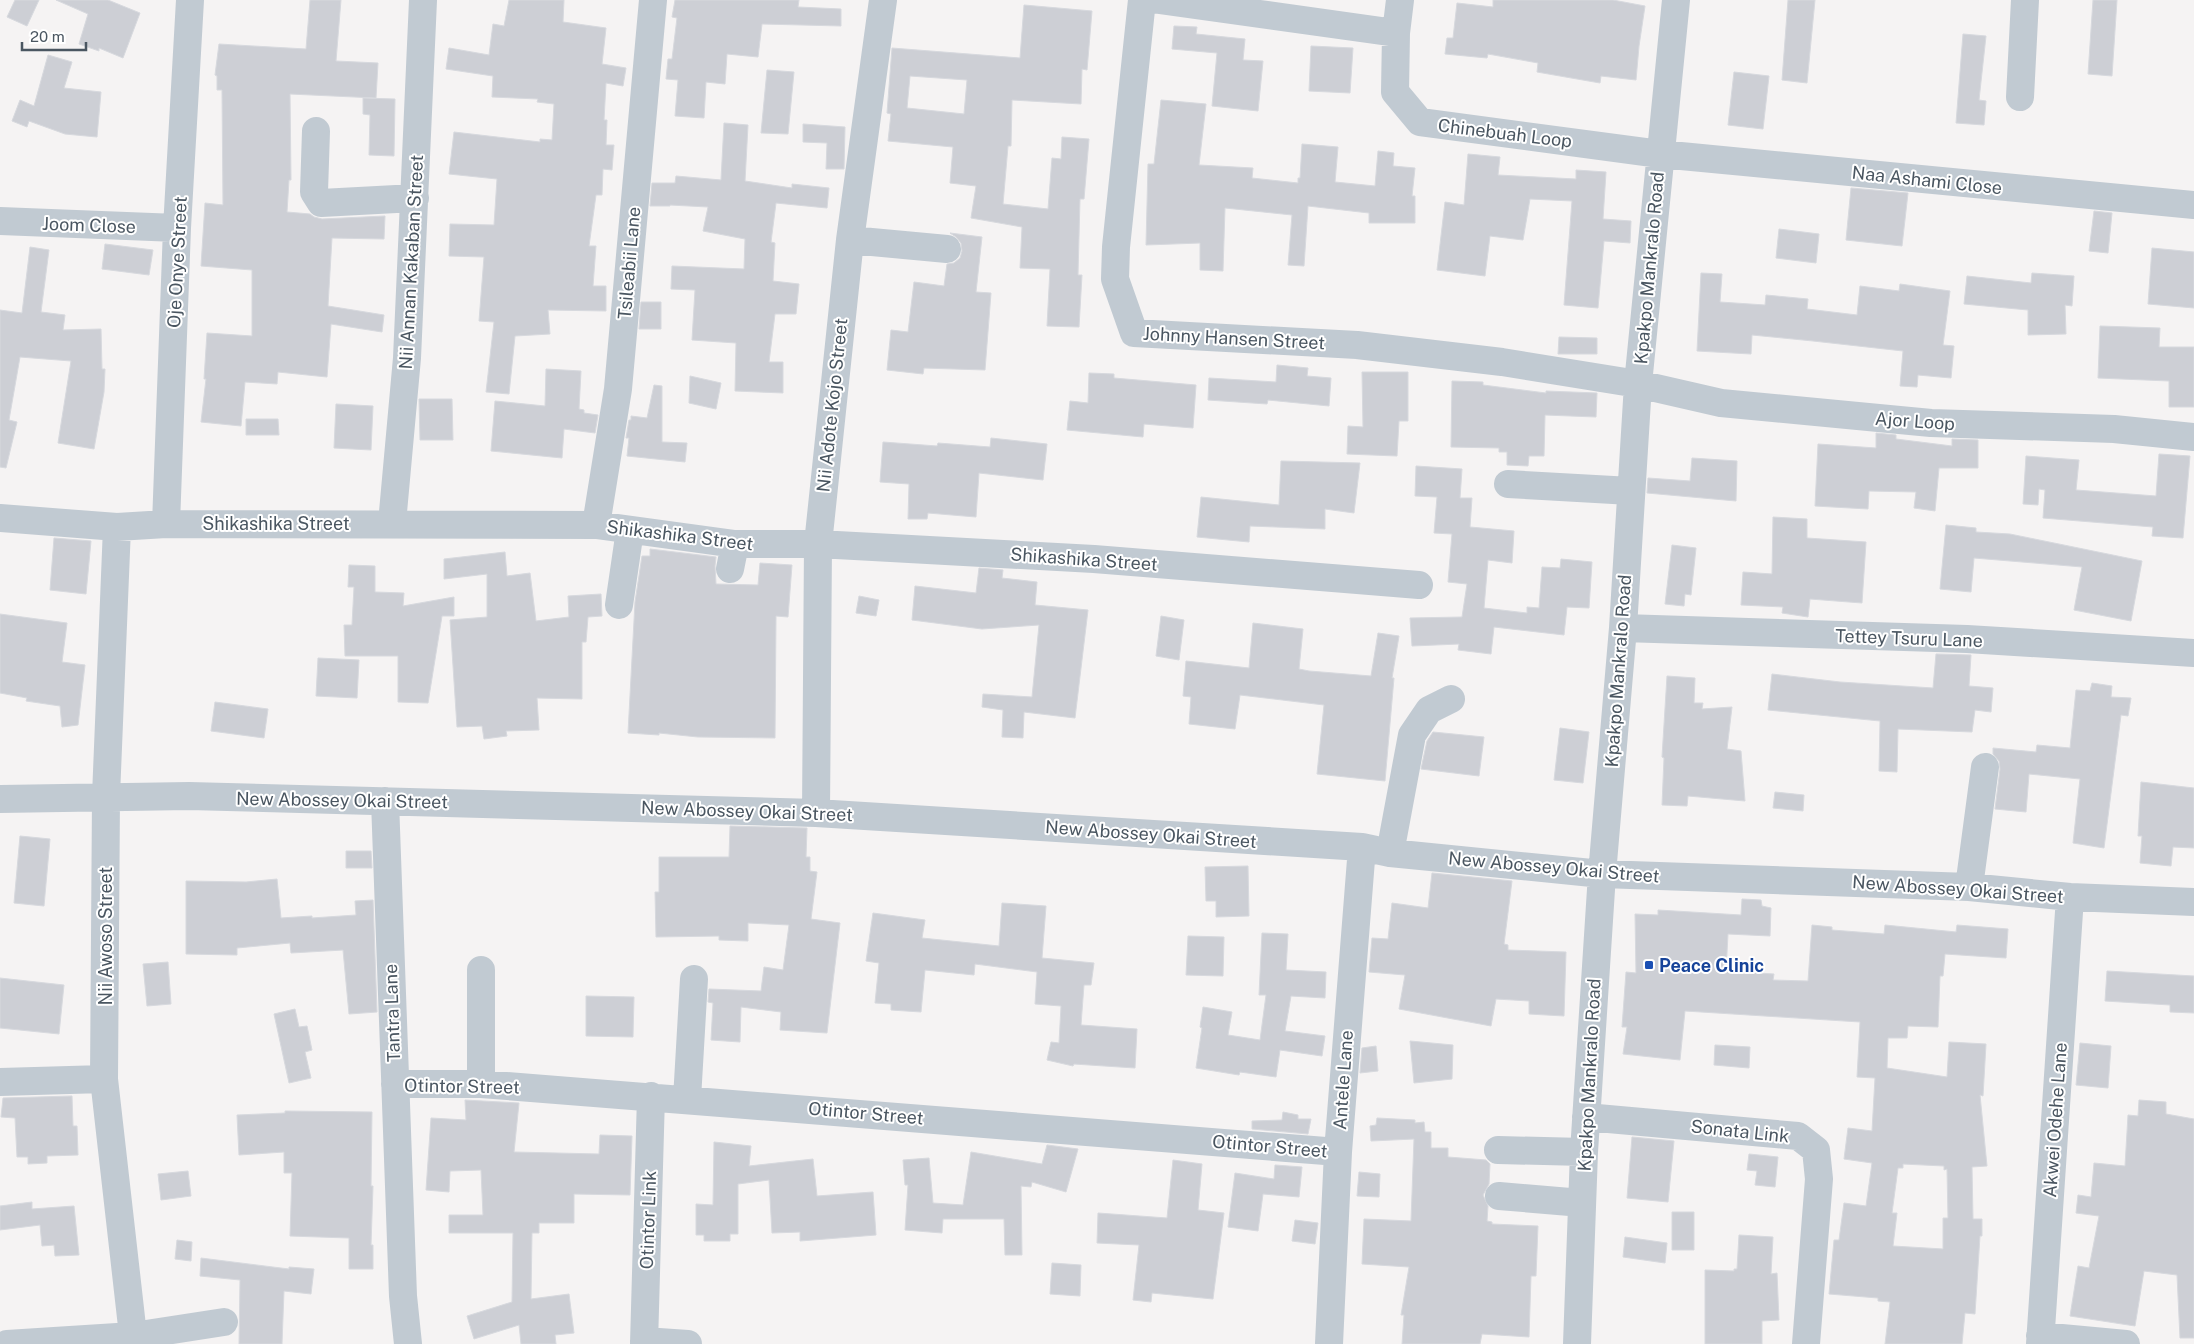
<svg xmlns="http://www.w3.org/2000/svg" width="2194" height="1344" font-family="'Public Sans',sans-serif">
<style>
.building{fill:#cdcfd5;stroke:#d7d9de;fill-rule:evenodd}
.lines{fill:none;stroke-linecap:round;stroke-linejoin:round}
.minor{stroke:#c1cad2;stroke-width:28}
.transit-dot{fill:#1a4fb4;stroke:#fff;stroke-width:2}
.labels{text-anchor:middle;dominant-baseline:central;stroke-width:4;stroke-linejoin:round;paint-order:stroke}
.street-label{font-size:18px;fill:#4a5661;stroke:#fff}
.transit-label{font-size:18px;font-weight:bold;fill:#164399;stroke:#fff;text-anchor:start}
</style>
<rect width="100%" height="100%" fill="#f5f3f3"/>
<path class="building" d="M15,0H39L27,26L7,17Z
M56,0H108L140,13L123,58L99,48V51L79,44L88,14Z
M310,0H341L336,61L378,63L376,98L290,94L291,180H289L287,212L310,214L314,217L322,219L385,216L384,239L332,238L328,306L384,315L382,332L331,324L327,377L278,372L277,384L245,382L241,426L201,422L206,379H204L207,333L252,336V270L201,266L205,203L223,205L222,90H217V76L215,75L219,44L306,49Z
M509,0H564L563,22L606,28L602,64L626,68L623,86L606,83L604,120H607L606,145H614L612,170L603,169L602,195H596L589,246H596L593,286H606V311L548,310L550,334L515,336L509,394L486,392L494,322L479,321L484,257L449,256L450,224L494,225L497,179L449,174L454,132L540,142V139L552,140L554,104L537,102L538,99L492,97L493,76L446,69L449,48L489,55L493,24L504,26Z
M675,0H799L798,7L841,9V26L762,24L758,57L727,54L725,84L706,82L704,118L675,116L678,80L666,79L668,59H672L677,18L672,17Z
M1493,0H1613L1645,6L1639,46L1636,80L1601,76L1600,83L1537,72L1538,63L1488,54L1487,58L1445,54L1447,38H1453L1457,3L1493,7Z
M1788,0H1815L1807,83L1782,80Z
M2093,0H2117L2112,76L2088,74Z
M1024,5L1092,11L1087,70L1082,69L1081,104L1012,100L1011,146H1008L1003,204L1048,209L1052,158L1061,159L1062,137L1089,139L1084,199H1080L1078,275H1082L1079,327L1047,326L1050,269L1020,268L1022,227L971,218L976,186L950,183L953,147L888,141L891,114L887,113L892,48L1020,58ZM910,76L967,80L964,114L907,108Z
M1174,26L1197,27L1196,34L1245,39L1243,60L1263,61L1258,111L1212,106L1217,53L1172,49Z
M1963,34L1986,36L1979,100L1986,101L1984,125L1956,123Z
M1311,46L1353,48L1350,93L1309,91Z
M48,55L72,62L64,88L101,92L97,137L65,134L29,121L27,127L12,121L20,100L34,106Z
M767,70L794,72L788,134L761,133Z
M1734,72L1769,76L1763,129L1728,125Z
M363,98L395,99L394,156L369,155L370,115L363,114Z
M1161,100L1206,104L1199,165L1253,168L1252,178L1298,183V178H1300L1302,144L1338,147L1335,182L1375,186L1378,151L1394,153L1393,166L1415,168L1412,196H1415V223H1369V213L1308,206L1304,266L1288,265L1292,215L1225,208L1223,271L1200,270V243L1146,245L1148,164H1154Z
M724,123L748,125L745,181L792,188V184L829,188L827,208L776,203L771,242L775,243L773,281L799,284L796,314H775L769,362H783V393L735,391L736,343L692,340L695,290L671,289L672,266L744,269L745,239L703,231L708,207L670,205V206H650L652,183H675L676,176L721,180Z
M803,124L845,127L844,169H826L827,143L803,142Z
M1468,154L1500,157L1498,175L1576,179V170L1606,172L1603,219L1631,221L1630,243L1604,241L1598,308L1564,305L1572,201L1530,199L1523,240L1490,236L1485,276L1437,270L1445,202L1464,205Z
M1851,188L1908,193L1902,246L1846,240Z
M2094,211L2112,213L2108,253L2089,251Z
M1779,229L1819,234L1816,263L1776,258Z
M950,233L982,237L976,292L991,293L985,370L924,368L923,374L887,370L891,330L908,332L914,282L944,286L947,264L954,263L960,258L962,251L961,243L956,237Z
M105,244L153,250L149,275L102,269Z
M30,247L49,250L41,312L65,315L63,330L101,329L102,369H105L104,392L94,449L58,443L71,361L20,357L9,420L17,422L6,468L0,467V310L22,313Z
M2152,248L2194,252V308L2148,304Z
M1701,273L1722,274L1720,302L1765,305L1766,295L1808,299L1807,309L1857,315L1860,286L1899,291L1900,284L1950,291L1943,345L1954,346L1951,378L1918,375L1917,387L1900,386L1903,351L1813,341L1752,335L1751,354L1697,351Z
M2032,273L2074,276L2072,306L2065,305L2066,334L2028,335V310L1964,304L1967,276L2031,283Z
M641,302H661V329H639Z
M2100,326L2160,328L2159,347H2194V407H2169V381L2098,378Z
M1559,337L1597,338V354H1558Z
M1277,365L1308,368L1307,376L1331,378L1329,406L1268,400L1267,404L1208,400L1209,378L1276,382Z
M546,369L581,371L579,409L584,410V413L598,415L595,433L564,429L562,458L491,451L495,401L545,406Z
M1362,372H1408V421H1399L1397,456L1347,454L1348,426L1363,427Z
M1089,373L1114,374V378L1196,385L1193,428L1144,424L1143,437L1067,430L1070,401L1088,403Z
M690,376L721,383L716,409L689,403Z
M1452,381L1483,382V385L1546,393V391L1597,393L1596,417L1545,415L1544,456H1529L1528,466L1507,465V452H1499V448L1451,447Z
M654,385L662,386V442L687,443L685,462L627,456L629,438H626L629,420H631V416L647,418Z
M419,399H452L453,440H420Z
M336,404L373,406L371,450L334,448Z
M246,419H278L279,435H246Z
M1876,433L1896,435V439L1952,446V439L1978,440V468H1939L1935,511L1914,508L1916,492L1869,491L1868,509L1815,506L1818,444L1876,448Z
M991,438L1047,444L1043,480L979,473L976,517L928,513L927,519H908L909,484L880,482L883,442L937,446L938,443L990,447Z
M2159,454L2190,456L2183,538L2152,536L2153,527L2043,518L2045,490L2039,489L2038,505L2023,504L2026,456L2079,460L2076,490L2156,496Z
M1692,458L1737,461L1736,501L1647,493L1648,478L1690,481Z
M1281,461L1360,463L1354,513L1325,509V529L1250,526L1249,542L1197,537L1201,497L1279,505Z
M1416,466L1462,469L1460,498H1472L1470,527L1514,531L1512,563L1488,560L1484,608L1527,613V607L1539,608L1542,567L1560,568L1561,559L1592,562L1589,608L1567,607L1564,635L1494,627L1491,654L1458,650L1459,644L1412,646L1410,618L1462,617L1467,584L1448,582L1452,534L1434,533L1437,497L1415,496Z
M1773,517L1807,519V538L1866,542L1862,603L1810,599L1808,617L1782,613L1783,607L1741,605L1743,572L1772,574Z
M1946,525L1976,528V532L2010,534L2142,561L2131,621L2074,610L2082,567L1974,558L1971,592L1940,589Z
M54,538L91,541L86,594L50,590Z
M1672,545L1696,548L1691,595L1685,594L1684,606L1665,604Z
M650,549L716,557L715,566L716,584L758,585L760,563L792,565L788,617L776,616L775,738L698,737L659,733V735L628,733L635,602L642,556H650Z
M505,552L507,576L530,573L536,621L569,617L568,596L601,594L602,616L588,617L586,642H582V699L537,698L539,730L506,731L507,736L484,739L482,726L457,727L450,620L487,617V574L444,579V559Z
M349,565L375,566V592L404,593L403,606L454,597V616H442L428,703L398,702V656H345L344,625H352L354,587H348Z
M979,568L1003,570L1002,578L1037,582L1035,605L1088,610L1075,718L1024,712L1023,738L1002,737L1003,710L982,707L983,694L1032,697L1039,625L982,629L912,620L915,586L976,593Z
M859,596L879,600L876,616L856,613Z
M0,614L67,623L62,662L85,665L78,725L62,727L60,706L26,701L27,698L0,693Z
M1161,616L1184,620L1179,660L1156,656Z
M1253,623L1303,629L1299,669L1309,671L1371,676L1378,633L1399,636L1392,678H1394L1385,781L1317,774L1324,705L1240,695L1235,729L1189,724L1191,697L1183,696L1186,661L1249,668Z
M1936,654L1971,655L1969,686L1993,688L1991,712L1975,710L1972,732L1898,729L1897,772L1879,771L1880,721L1768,710L1772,674L1840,682L1933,688Z
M318,658L359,660L357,698L316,696Z
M1667,676L1695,678L1694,703H1703L1702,709L1732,707L1727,749L1741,751L1745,801L1688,796L1687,806L1662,805L1664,758L1662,757Z
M2092,683L2112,686L2111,697L2131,698L2128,716L2121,715L2104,848L2073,843L2080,779L2029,774L2026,812L1995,809L2000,769L1999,761L1993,754V748L2036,752L2037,745L2070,748L2076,690L2090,691Z
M215,702L268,709L264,738L211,731Z
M1560,728L1589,732L1583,783L1554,780Z
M1433,732L1484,737L1479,776L1421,769L1427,741Z
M2141,782L2194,788V848L2173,847L2171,866L2140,863L2142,836H2138Z
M1775,792L1804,795L1803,811L1773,808Z
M730,826L807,828L806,857H810V871L817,872L811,919L840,923L827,1033L780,1030L781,1012L741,1007L740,1042L711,1040L713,1003L708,1002L709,989L761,991L764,967L783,970L789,925L748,923V941L719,940V936L656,937L655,892H659V857H729Z
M20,836L50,839L44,906L14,903Z
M346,851H371L372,868H346Z
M1248,866L1249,916L1216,917V901H1206L1205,867Z
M1432,873L1512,881L1504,944L1508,945V950L1566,952L1564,1016L1529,1014V1001L1496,999L1491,1026L1399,1009L1405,975L1369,972L1372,938L1388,939L1392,903L1428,908Z
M277,879L281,918L312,916V918L356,915L355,901L373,900L377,1012L349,1014L343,950L291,953L290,943L237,948V955L186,954V881L246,882Z
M1742,899L1761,900L1762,906L1771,908L1770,936L1728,934L1726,971L1774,974L1773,980L1808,981L1812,925L1832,927V930L1884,934L1885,925L1956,932L1957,925L2008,929L2006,958L1945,954L1943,976H1940L1938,1027L1908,1026L1907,1038H1888L1887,1068L1947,1077L1949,1042L1986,1044L1983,1096L1980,1095L1987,1166L1972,1167L1973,1219H1982V1236H1980L1975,1314L1965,1313L1962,1344H1885L1890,1302L1878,1301V1298L1829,1294L1834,1240H1839L1844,1203L1866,1206L1872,1163L1844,1159L1848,1128L1872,1131L1875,1078L1857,1077L1860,1022L1685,1011L1680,1060L1623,1054L1627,1027H1622L1626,972L1636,973L1635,914L1658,915V910L1741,915ZM1903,1164L1944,1166V1170L1947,1169L1948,1218H1943V1249L1893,1246L1897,1213H1892L1898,1168H1903Z
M1002,903L1046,906L1042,958L1094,963L1091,985H1084L1081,1025L1137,1029L1135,1068L1074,1064L1073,1066L1047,1060L1051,1042L1059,1043L1061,1006L1035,1004L1037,972L975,964L974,975L925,970L921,1012L891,1010V1004L875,1003L879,963L866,961L873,913L925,920L922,938L999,946Z
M1262,933L1288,934L1286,970L1326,972L1325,998L1291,996L1285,1031L1325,1036L1322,1056L1280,1050L1276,1077L1240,1072L1239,1075L1196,1068L1202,1028L1200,1027L1203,1007L1232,1012L1228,1035L1260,1040L1266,995H1259Z
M1188,936L1224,937L1223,976L1186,975Z
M168,962L171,1004L147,1006L143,964Z
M2107,971L2194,976V1013L2170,1012V1005L2105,1001Z
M0,978L64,985L59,1034L0,1028Z
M586,996L634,997L633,1037L586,1036Z
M295,1009L299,1027L307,1026L312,1050L305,1052L311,1078L289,1083L274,1014Z
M1410,1041L1453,1045L1452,1079L1414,1083Z
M2080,1043L2111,1046L2108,1088L2076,1085Z
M1715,1045L1750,1047L1749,1068L1714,1065Z
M1376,1046L1378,1071L1360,1073L1362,1048Z
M72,1096L73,1126H77L78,1155L47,1156V1163L28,1164V1157H17L15,1118L1,1117L3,1098Z
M465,1100L519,1103L514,1152L599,1154L600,1135L632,1136L630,1195L574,1194V1223H539V1233H532L531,1299L569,1294L574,1333L555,1335L556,1344H521L519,1325L474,1339L467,1316L512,1302L513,1233H449V1215H483L481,1170L450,1171L449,1192L426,1190L431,1118L466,1120Z
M2139,1100L2166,1102V1114L2194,1119V1338H2180L2177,1275L2144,1271L2135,1326L2070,1316L2078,1266L2089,1268L2099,1216L2076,1213L2078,1195L2091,1197L2094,1163L2125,1166L2128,1115L2138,1116Z
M285,1111L372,1112L371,1186H373L371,1245H373V1269H349V1238L290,1236L292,1173H284V1152L239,1155L237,1115L285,1113Z
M1283,1112L1298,1115V1119H1311L1308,1134L1252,1129V1121L1282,1120Z
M1377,1118L1415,1120V1123L1424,1122L1425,1132H1431V1148H1448V1157L1486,1160L1490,1164L1489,1184L1483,1195L1488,1206L1487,1221L1492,1222V1224L1538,1226L1536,1276H1531L1529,1337L1482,1334L1480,1344H1402L1404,1315H1401L1409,1267L1362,1264L1364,1219L1411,1221L1414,1139L1371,1141L1370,1126L1376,1125Z
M1632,1137L1674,1141L1668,1202L1627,1198Z
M714,1142L751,1146L749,1166L813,1159L817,1196L873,1192L876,1235L800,1241V1232L772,1233L769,1180L738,1184V1234H730V1241H704V1235H696V1204L713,1205Z
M1047,1145L1078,1149L1066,1192L1032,1182L1031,1187L1021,1186L1022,1255H1005L1004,1219H943L942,1233L905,1230L908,1185H905L903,1160L929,1158L933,1203L963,1205L971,1152L1042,1164Z
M1749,1154L1778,1157L1775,1187L1755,1185L1757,1171L1747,1170Z
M1173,1160L1202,1164L1198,1210L1224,1213L1213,1299L1152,1293L1151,1302L1133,1300L1139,1245L1097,1243L1098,1213L1167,1218Z
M1275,1165L1302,1167L1299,1197L1263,1194L1258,1231L1228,1227L1235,1173L1274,1179Z
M188,1171L191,1196L161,1200L158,1174Z
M1359,1172L1380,1174L1379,1197L1357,1196Z
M32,1202V1209L74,1206L79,1255L55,1256L54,1245L42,1246L40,1225L0,1230V1206Z
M1672,1212H1694V1250H1672Z
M1295,1220L1318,1223L1315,1244L1292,1241Z
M1739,1235L1773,1237L1771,1274L1777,1273L1779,1320L1762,1321V1344H1705V1270L1734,1271V1269H1737Z
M1625,1237L1667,1243L1665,1263L1623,1257Z
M177,1240L192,1242L191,1261L175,1259Z
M201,1258L289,1269V1267L314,1269L311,1294L284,1291L282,1344H239L240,1280L200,1276Z
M1052,1263L1081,1265L1080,1296L1050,1294Z"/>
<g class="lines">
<path class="minor" d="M1142,0L1116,247L1115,279L1134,333L1357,345L1502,362L1638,384L1721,403L1931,423L2114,429L2194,437
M1159,0L1396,33
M1400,0L1396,33L1395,92L1420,122L1660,154L2194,205
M2020,97L2025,0
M316,131L314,192L321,203L415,198
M0,221L177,228
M850,240L947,249
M1508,484L1631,491
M0,518L117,527L166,524L596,525L735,544H818L1094,559L1419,585
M392,523L407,358L423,0
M166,524L177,228L190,0
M596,525L618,389L653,0
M117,527L106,796L104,1079L134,1344
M730,569L735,544
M619,605L630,530
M1623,628L1967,639L2194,653
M0,799L189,796L816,813L1362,847L1390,853L1602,874L1969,887L2070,897L2194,902
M385,801L403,1296L408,1344
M816,813L818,544L850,240L883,0
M1390,853L1412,735L1429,710L1451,699
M1969,887L1985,767
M0,1082L104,1079
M395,1084H481L1338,1152
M481,1084V970
M687,1099L694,979
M1586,1117L1798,1136L1816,1150L1819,1179L1806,1344
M1498,1150L1584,1152
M1499,1196L1582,1203
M2040,1336L2126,1344
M644,1341L688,1344
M7,1344L133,1336L224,1322
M644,1344L651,1096
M1329,1344L1338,1152L1362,847
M1577,1344L1584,1152L1602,874L1623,628L1638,384L1676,0
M2040,1344L2070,897"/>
</g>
<rect class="transit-dot" x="1644" y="960" width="10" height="10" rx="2.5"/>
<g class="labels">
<g class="street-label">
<text transform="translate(1505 133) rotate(7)">Chinebuah Loop</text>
<text transform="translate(1927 180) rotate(6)">Naa Ashami Close</text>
<text transform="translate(89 225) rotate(2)">Joom Close</text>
<text transform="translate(177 262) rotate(-87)">Oje Onye Street</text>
<text transform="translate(411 262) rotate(-87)">Nii Annan Kakaban Street</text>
<text transform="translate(629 263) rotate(-85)">Tsileabii Lane</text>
<text transform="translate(1649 268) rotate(-85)">Kpakpo Mankralo Road</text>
<text transform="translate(1234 338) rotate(3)">Johnny Hansen Street</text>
<text transform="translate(832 405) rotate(-84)">Nii Adote Kojo Street</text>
<text transform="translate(1915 421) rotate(4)">Ajor Loop</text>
<text x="276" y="523">Shikashika Street</text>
<text transform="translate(680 535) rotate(7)">Shikashika Street</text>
<text transform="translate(1084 559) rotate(4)">Shikashika Street</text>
<text transform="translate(1909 638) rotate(2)">Tettey Tsuru Lane</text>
<text transform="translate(1618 671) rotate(-86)">Kpakpo Mankralo Road</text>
<text transform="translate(342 800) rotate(1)">New Abossey Okai Street</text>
<text transform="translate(747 811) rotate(2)">New Abossey Okai Street</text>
<text transform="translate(1151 834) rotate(4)">New Abossey Okai Street</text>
<text transform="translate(1554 867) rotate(5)">New Abossey Okai Street</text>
<text transform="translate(1958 889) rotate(4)">New Abossey Okai Street</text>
<text transform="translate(105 936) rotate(-90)">Nii Awoso Street</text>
<text transform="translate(392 1013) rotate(-92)">Tantra Lane</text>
<text transform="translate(1589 1075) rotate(-87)">Kpakpo Mankralo Road</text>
<text transform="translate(1343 1080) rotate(-86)">Antele Lane</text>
<text transform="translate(462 1086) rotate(1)">Otintor Street</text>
<text transform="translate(866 1113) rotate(5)">Otintor Street</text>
<text transform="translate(2055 1120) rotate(-86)">Akwei Odehe Lane</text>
<text transform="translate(1740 1131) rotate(6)">Sonata Link</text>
<text transform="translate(1270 1146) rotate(5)">Otintor Street</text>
<text transform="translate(648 1220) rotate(-88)">Otintor Link</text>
</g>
<g class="transit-label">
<text x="1659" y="965">Peace Clinic</text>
</g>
</g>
<path d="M22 42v8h64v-8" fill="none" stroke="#4a5661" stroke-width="2.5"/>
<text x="30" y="42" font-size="15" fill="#4a5661" stroke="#ffffff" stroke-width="4" paint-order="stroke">20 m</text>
</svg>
